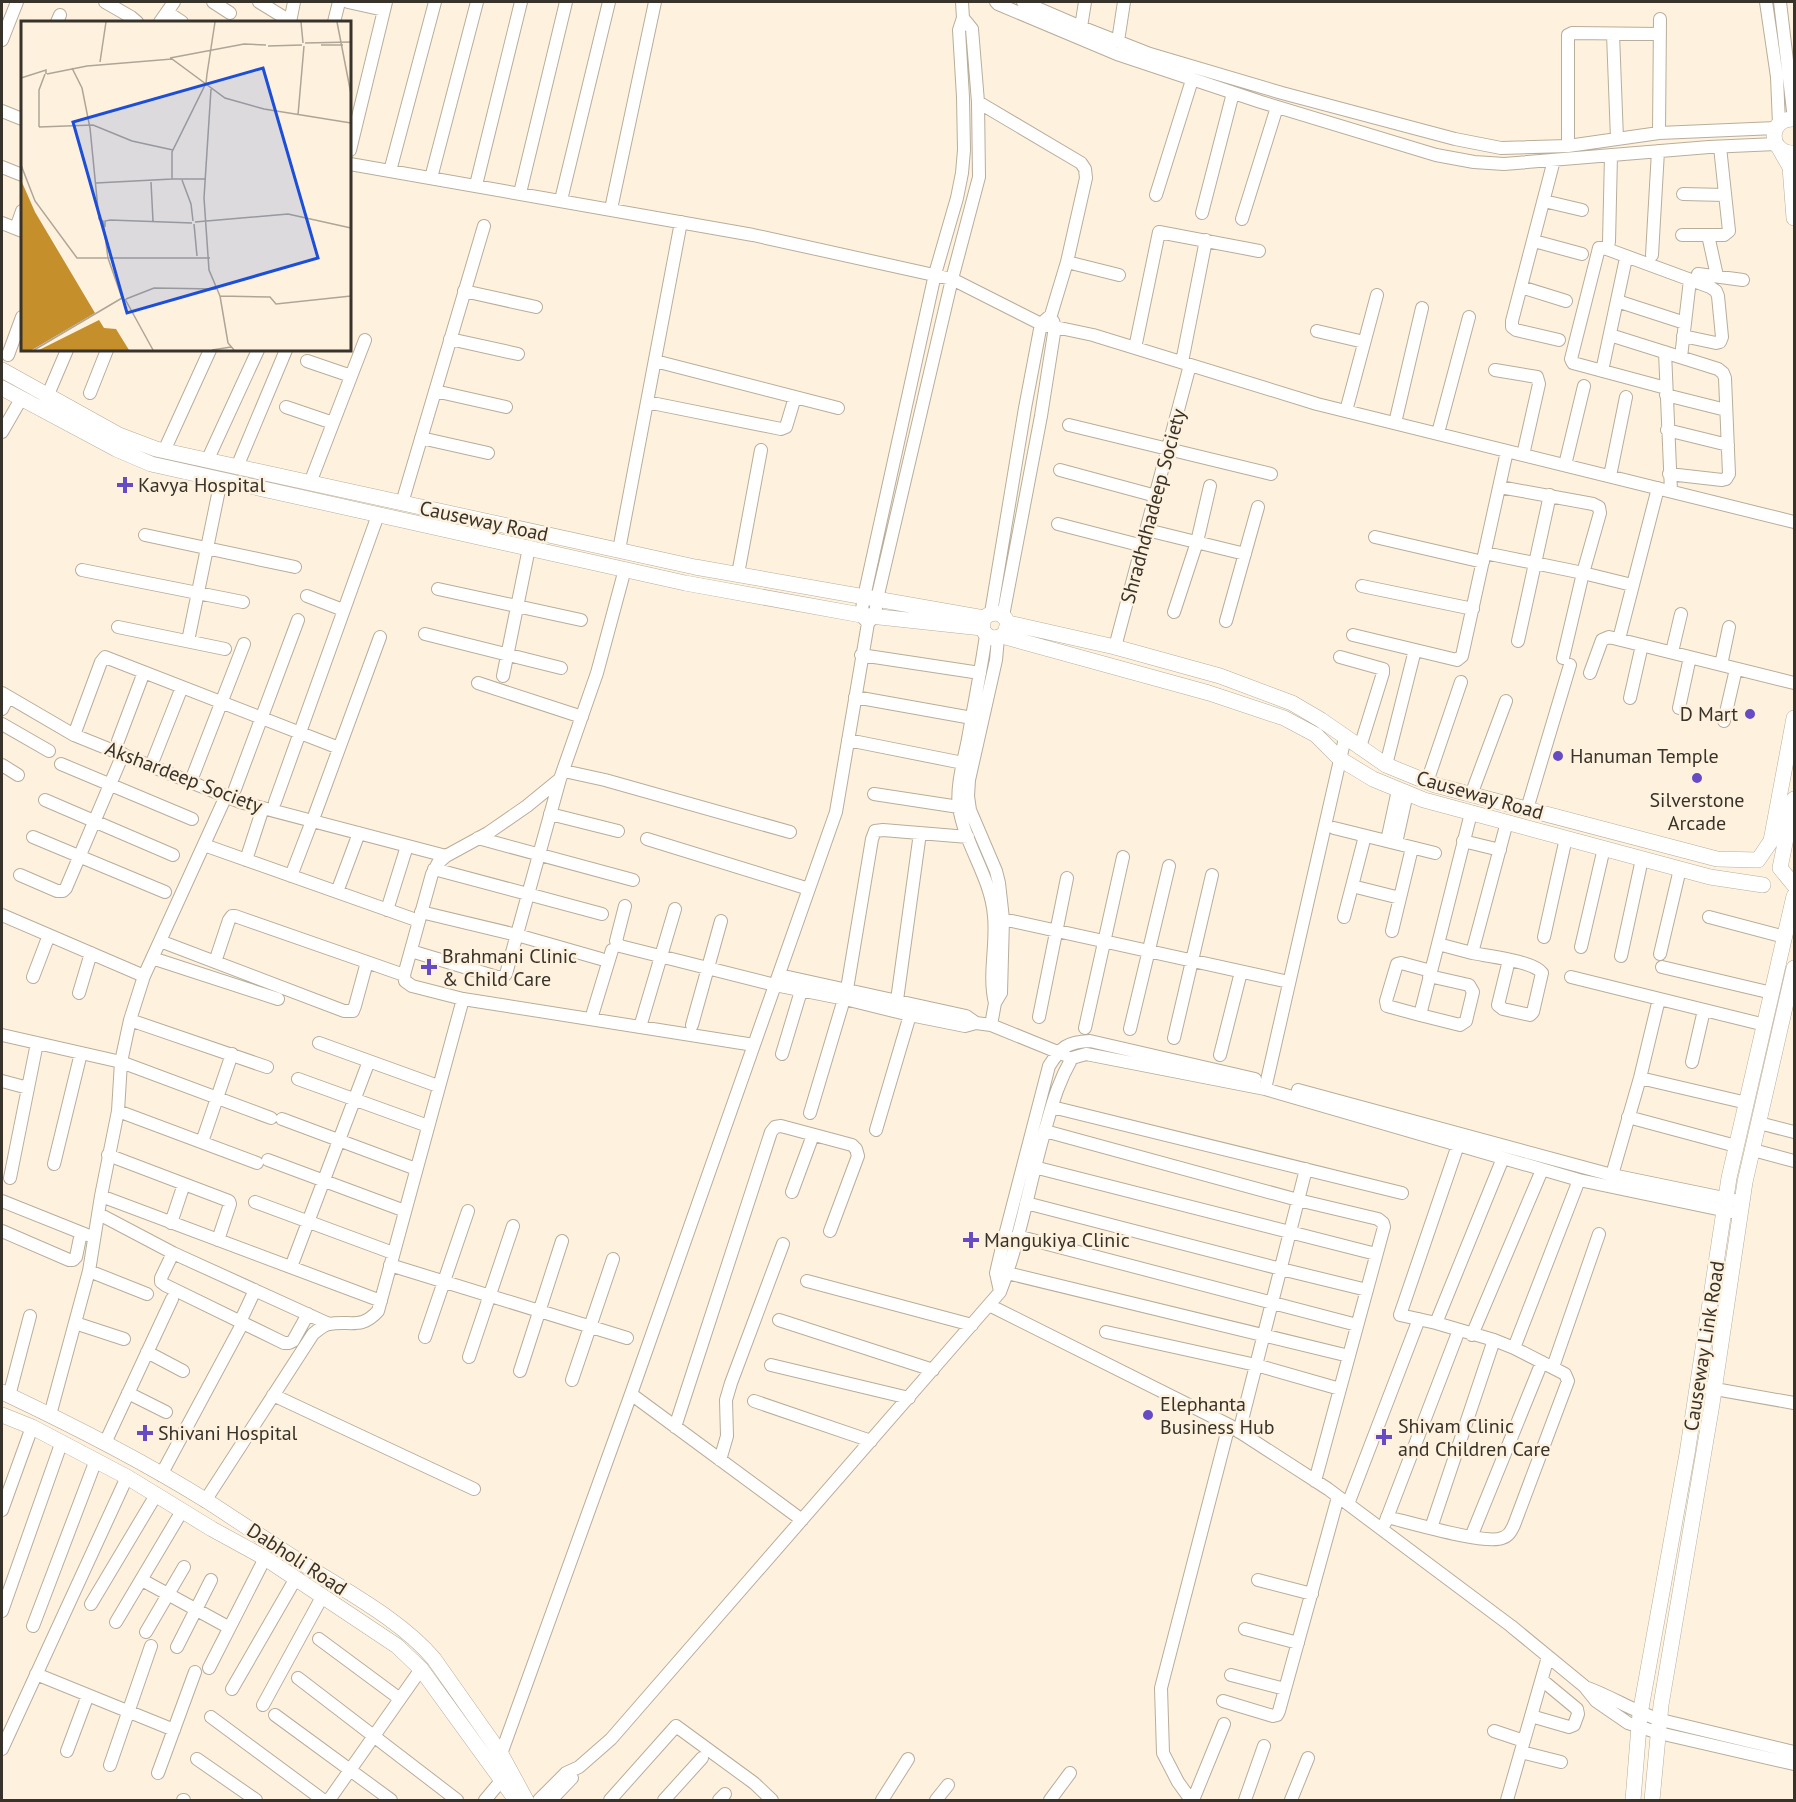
<svg xmlns="http://www.w3.org/2000/svg" width="1796" height="1802" font-family="'PT Sans',sans-serif">
<style>
.lines{fill:none;stroke-linecap:round;stroke-linejoin:round}
.minor-casing{stroke:#b9ad9b;stroke-width:14}
.major-casing{stroke:#b9ad9b;stroke-width:16}
.minor{stroke:#fff;stroke-width:12}
.major{stroke:#fff;stroke-width:15}
.poi-dot{fill:#664bc4;stroke:#fef2de;stroke-width:2}
.labels{text-anchor:middle;dominant-baseline:central;stroke-width:5;stroke-linejoin:round;paint-order:stroke}
.poi-label{font-size:20px;fill:#37322a;stroke:#fef2de;text-anchor:start}
.street-label{font-size:20px;fill:#37322a;stroke:#fef2de}
.inset-road{fill:none;stroke:#aea596;stroke-width:1.5}
.view{fill:#1d4ed8;fill-opacity:0.15;stroke:#1d4ed8;stroke-width:3}
.inset-edge{fill:none;stroke:#37322a;stroke-width:3}
</style>
<rect width="100%" height="100%" fill="#fef2de"/>
<g class="lines">
<defs>
<path id="minor" d="M105,2L131,17L137,22
M213,2L230,13
M259,2L290,21
M348,2L384,10
M996,2L998,4L1117,54L1261,102L1436,155L1474,162L1504,164L1709,147L1776,144
M1023,2L1081,27L1150,54L1282,93L1455,139L1501,148L1568,146L1659,133L1776,128
M1766,2L1777,77L1779,124
M1780,2L1794,119
M167,12L182,22
M57,22L60,15
M160,22L174,2
M290,22L294,2
M334,22L339,2
M1081,27L1085,2
M1613,34L1617,139
M2,40L17,2
M1118,41L1124,2
M978,102L1081,163L1085,169L1086,178L1067,262L1051,315L1041,324L1025,408L991,613
M2,111L22,119
M1659,133L1660,19
M1568,146V35L1572,33L1660,34
M350,150L386,2
M1554,160L1512,321V327L1516,330L1559,340
M350,164L753,235L952,279L1041,324L1093,335L1317,404L1794,522
M2,167L22,175
M390,171L435,2
M431,178L477,2
M476,185L521,2
M520,193L566,2
M1683,194L1725,195
M1156,195L1192,80
M561,200L609,2
M1544,201L1582,210
M611,209L655,2
M1202,213L1233,93
M1242,219L1277,107
M2,223L22,231
M16,228L22,211
M1682,235H1724L1729,231L1720,147
M1708,235L1717,276
M1534,241L1582,254
M1609,242L1611,155
M1652,255L1658,151
M1067,262L1119,275
M1698,274L1743,280
M1521,287L1566,301
M464,291L536,307
M1617,301L1685,323
M1317,331L1364,342
M1610,335L1718,369L1723,373L1725,378L1729,474L1726,479L1722,480L1669,474
M450,339L518,354
M1135,348L1159,232L1259,251
M1665,352L1671,491
M8,355L22,317
M1681,357L1690,280
M307,361L351,376
M655,361L838,408
M1182,362L1206,240
M1495,370L1537,377L1539,384L1523,455
M1602,371L1626,258
M1666,388L1573,363L1571,359L1599,248H1604L1710,287L1716,291L1718,296L1722,337L1720,342L1716,343L1683,336
M435,391L506,407
M90,393L107,350
M1666,395L1726,410
M647,402L781,429L786,427L795,397
M44,404L67,350
M286,407L333,423
M1346,411L1377,295
M1395,423L1422,308
M1069,425L1271,474
M1667,430L1728,445
M2,432L21,399
M1438,433L1469,317
M421,438L488,453
M164,451L210,350
M207,461L258,350
M1565,465L1584,386
M237,467L286,350
M1060,470L1156,496
M1610,476L1626,397
M310,483L365,340
M1500,487L1593,504L1599,507L1600,513L1583,573L1563,658
M402,503L484,226
M1058,524L1143,546
M1147,530L1245,554
M145,535L295,567
M1375,537L1483,562
M619,550L681,222
M1485,553L1583,573L1632,585
M625,569L597,673L560,779L527,806L488,833L446,856L438,863L432,874L404,975L405,981L412,986L463,999L754,1045
M82,570L243,602
M738,574L761,450
M1362,586L1473,609
M438,589L581,620
M307,596L343,610
M1174,612L1197,542L1210,486
M1003,616L1041,416L1055,327L1053,321
M1226,621L1258,507
M867,622L861,615L864,597L935,274L957,198L962,173L964,150L963,97L959,30L963,18L962,2
M118,627L225,649
M425,634L561,668
M986,635C981,670 974,705 968,739C964,760 956,786 959,807C965,846 991,877 994,916C997,945 988,975 995,1003
M1353,635L1457,660L1462,656L1507,451
M1619,639L1658,488
M188,641L221,480
M1518,641L1550,495
M1115,647L1190,365
M1672,652L1681,614
M861,655L980,673
M1340,657L1383,669V673L1360,747
M1721,665L1729,627
M1590,673L1602,640L1609,637L1794,683
M503,676L529,548
M478,683L582,717
M2,693L74,735L240,802L446,856
M855,697L972,718
M1630,698L1642,645
M1679,708L1690,657
M2,709L8,697
M1724,721L1736,669
M2,724L49,751
M74,735L101,662L105,657L339,748
M848,740L963,763
M118,741L144,672
M154,758L182,687
M61,764L192,819
M2,765L18,775
M1386,765L1415,650
M564,771L605,780L790,832
M194,773L244,644
M1427,782L1461,682
M235,789L298,620
M874,794L959,807
M1471,795L1506,701
M226,796L144,976L130,1020L121,1062L271,1118
M45,800L173,855
M275,802L378,515
M1527,809L1570,665
M1471,813L1438,944L1472,953L1507,822
M315,814L380,637
M550,814L618,831
M1334,828L1435,853
M33,837L165,892
M478,838L633,880
M647,839L809,889
M1387,841L1398,790
M1463,841L1500,850
M1396,843L1407,793
M204,845L419,921
M246,860L263,808
M434,869L602,914
M20,875L57,891H63L66,888L123,754
M291,876L312,821
M1352,886L1400,898
M337,892L359,833
M625,906L616,941L620,946L775,985L845,999L910,1015L965,1026L976,1023
M387,910L407,846
M421,912L517,935L601,959
M2,915L144,976
M1344,917L1365,836
M1709,917L1785,937
M1003,919L1289,982
M1392,931L1412,848
M1544,937L1566,838
M160,941L344,1011H353L355,1006L367,962
M1581,947L1604,848
M411,951L497,977H503L506,974L560,779
M1472,953C1487,956 1534,961 1542,973L1533,1012L1530,1015L1503,1009L1498,1005L1509,960
M1660,954L1680,869
M1621,956L1642,859
M152,958L278,999
M215,962L229,920L232,916H235L404,975
M1662,967L1772,993
M1431,971L1401,963L1397,964L1386,1001L1387,1006L1420,1015L1438,944
M779,975L966,1016L976,1023L991,1025L1065,1055
M33,977L49,935
M1571,977L1765,1025
M79,993L91,953
M897,1000L920,833
M1420,1015L1460,1025L1466,1021L1473,992L1469,985L1429,976
M1039,1017L1067,878
M591,1019L612,950
M130,1020L267,1067
M692,1025L721,921
M991,1025L995,1003L1001,993L1003,919L999,883L996,871L970,810L968,796L969,780L996,660L998,638
M640,1027L675,909
M1085,1028L1123,857
M1130,1029L1169,866
M2,1035L121,1062L118,1111L101,1196L89,1271L50,1415
M1174,1038L1212,875
M319,1043L438,1086
M782,1054L801,991
M1220,1055L1241,972
M1692,1062L1704,1010
M1640,1078L1747,1103
M298,1079L428,1126
M2,1081L28,1088
M1265,1089L1345,738
M1298,1090L1612,1175L1743,1202
M1052,1107L1402,1193
M118,1111L257,1163
M810,1113L847,989L872,839L875,831L883,830L968,837
M1628,1117L1736,1146
M282,1119L416,1169
M1759,1123L1794,1132
M876,1130L910,1015
M1045,1131L1298,1200L1378,1219L1383,1223L1384,1227L1315,1481
M202,1142L232,1054
M1753,1150L1794,1161
M108,1155L229,1201L230,1204L218,1240
M268,1160L405,1211
M54,1164L81,1053
M1034,1167L1376,1254
M1612,1175L1640,1078L1659,999
M10,1178L37,1043
M792,1192L813,1135
M101,1196L381,1301
M2,1201L87,1235
M255,1202L393,1253
M1026,1203L1281,1269L1367,1290
M99,1214L173,1253L329,1324
M171,1223L184,1184
M2,1231L69,1260H73L76,1257L81,1233
M1017,1236L1357,1325
M173,1253L161,1278V1282L165,1285L284,1343H289L293,1341L308,1314
M390,1265L627,1338
M291,1267L369,1061
M89,1271L147,1294
M1007,1273L1349,1356
M807,1281L972,1325
M1000,1291L996,1273L1002,1247L1049,1066C1061,1047 1067,1042 1090,1041L1255,1079
M989,1305L1229,1425L1328,1489L1511,1626L1584,1686L1596,1701L1628,1723L1659,1733L1794,1764
M779,1320L933,1370
M240,1322L255,1290
M75,1323L124,1339
M1436,1323L1503,1158
M1106,1332L1256,1365L1340,1389
M1472,1335L1542,1170
M425,1337L468,1211
M1514,1348L1579,1180
M147,1352L183,1371
M469,1357L513,1226
M771,1365L909,1398
M1553,1367L1599,1234
M520,1371L562,1241
M572,1380L613,1259
M1698,1386L1794,1403
M128,1393L166,1412
M631,1394L802,1520
M273,1395L474,1489
M9,1396L30,1316
M754,1401L871,1441
M675,1427L771,1132L775,1127L781,1126L852,1145L856,1149L858,1156L830,1231
M1239,1432L1306,1169
M105,1443L172,1299
M720,1460L727,1436L726,1400L731,1383L783,1244
M161,1475L240,1328
M205,1501L313,1334C318,1330 323,1325 329,1324C350,1320 361,1330 378,1311L463,999
M1348,1504L1419,1319
M2,1510L32,1427
M1387,1517C1408,1522 1486,1545 1502,1538C1509,1536 1511,1531 1514,1525L1568,1381L1565,1374L1514,1348L1494,1340L1436,1323L1400,1315L1458,1145
M1385,1523L1459,1330
M1431,1528L1494,1340
M1471,1537L1542,1362
M142,1580L228,1627
M1258,1580L1312,1594
M91,1604L156,1495
M2,1611L61,1444
M116,1622L182,1511
M33,1626L96,1460
M1245,1629L1298,1643
M146,1632L184,1567
M319,1639L400,1699
M177,1647L211,1580
M209,1668L265,1558
M36,1674L174,1730
M1231,1675L1285,1689
M298,1678L457,1800
M1585,1687C1611,1696 1634,1712 1661,1720L1794,1752
M232,1689L296,1578
M1223,1701L1273,1716L1277,1715L1279,1711L1338,1497
M263,1705L322,1597
M275,1715L391,1800
M1531,1716L1569,1727L1574,1725L1578,1714L1577,1709L1542,1680
M211,1717L323,1800
M1494,1731L1524,1741
M2,1749L127,1477
M67,1751L88,1695
M1521,1752L1561,1762
M501,1754L631,1394L836,812L867,629L868,623L875,616L877,599L952,279L979,177L978,102L972,29L963,18
M197,1759L256,1800
M110,1765L151,1646
M158,1773L195,1672
M183,1800H184
M329,1800L421,1669
M485,1800L501,1781
M539,1800L566,1773L579,1767L611,1739L1000,1292C1021,1238 1030,1179 1047,1123C1054,1098 1059,1081 1072,1058L1086,1054L1265,1089L1579,1180L1741,1214
M551,1800L572,1778
M610,1800L676,1726L754,1783L772,1800
M664,1800L702,1758
M719,1800L725,1794
M882,1800L908,1759
M936,1800L948,1785
M1050,1800L1070,1773
M1191,1800L1178,1782L1163,1753L1161,1688L1229,1425
M1193,1800L1224,1724
M1245,1800L1264,1746
M1291,1800L1308,1758
M1507,1800L1548,1657"/>
<path id="major" d="M1794,119C1767,118 1768,154 1794,153
M1779,148L1790,167L1794,218
M2,370L119,435L156,449L695,567L984,618
M2,388L116,449L151,464L685,583L861,615L982,628
M1008,623L1005,633C996,641 987,639 982,628L984,618C993,610 1003,612 1008,623L1115,647L1220,676L1292,703L1321,720L1386,765L1435,785L1717,859L1758,860L1771,841L1794,718
M1002,636L1209,693L1284,718L1316,735L1340,759L1373,779L1424,800L1710,877L1763,885
M1794,799L1780,868L1794,885
M2,1392C72,1425 141,1460 207,1501C241,1523 275,1546 310,1568C351,1594 403,1622 434,1659L501,1754L526,1800
M2,1415L32,1427L127,1477L212,1529L265,1558L397,1646L421,1669L516,1800
M1633,1800L1640,1714L1687,1454L1729,1178L1794,896
M1652,1800L1661,1705L1712,1404L1745,1182L1794,968"/>
</defs>
<use href="#minor" class="minor-casing"/>
<use href="#major" class="major-casing"/>
<use href="#minor" class="minor"/>
<use href="#major" class="major"/>
</g>
<g class="poi-dot">
<path d="M122 476h6v6h6v6h-6v6h-6v-6h-6v-6h6z"/>
<circle cx="1750" cy="714" r="6"/>
<circle cx="1558" cy="756" r="6"/>
<circle cx="1697" cy="778" r="6"/>
<path d="M426 958h6v6h6v6h-6v6h-6v-6h-6v-6h6z"/>
<path d="M968 1231h6v6h6v6h-6v6h-6v-6h-6v-6h6z"/>
<circle cx="1148" cy="1415" r="6"/>
<path d="M142 1424h6v6h6v6h-6v6h-6v-6h-6v-6h6z"/>
<path d="M1381 1428h6v6h6v6h-6v6h-6v-6h-6v-6h6z"/>
</g>
<g class="labels">
<g class="poi-label">
<text x="138" y="485">Kavya Hospital</text>
<text x="1738" y="714" text-anchor="end">D Mart</text>
<text x="1570" y="756">Hanuman Temple</text>
<text x="1697" y="800" text-anchor="middle">Silverstone<tspan x="1697" dy="23">Arcade</tspan></text>
<text x="442" y="956">Brahmani Clinic<tspan x="442" dy="23">&amp; Child Care</tspan></text>
<text x="984" y="1240">Mangukiya Clinic</text>
<text x="1160" y="1404">Elephanta<tspan x="1160" dy="23">Business Hub</tspan></text>
<text x="1398" y="1426">Shivam Clinic<tspan x="1398" dy="23">and Children Care</tspan></text>
<text x="158" y="1433">Shivani Hospital</text>
</g>
<g class="street-label">
<text transform="translate(1153 506) rotate(-75)">Shradhdhadeep Society</text>
<text transform="translate(484 521) rotate(12)">Causeway Road</text>
<text transform="translate(184 777) rotate(21)">Akshardeep Society</text>
<text transform="translate(1480 795) rotate(16)">Causeway Road</text>
<text transform="translate(1704 1346) rotate(-81)">Causeway Link Road</text>
<text transform="translate(297 1559) rotate(33)">Dabholi Road</text>
</g>
</g>
<g transform="translate(21 21)">
<rect width="330" height="330" fill="#fef2de"/>
<path d="M0,159L14,191L74,292L11,329H0ZM78,299L83,307L95,308L108,329H18Z" fill="#c58f2b"/>
<path class="inset-road" d="M280,1L282,22M316,1L330,73M284,22L330,21M300,24H322M247,25L281,24M149,37L223,23L245,24M79,41L85,1M51,47L61,67L69,107L78,198L82,200L87,237L101,277M26,53L66,45L151,38L204,77L243,88L330,102M186,53L194,1M0,57L25,49V53M190,68L183,177L188,249L199,275L249,276L255,283L330,275M277,94L283,25M18,106L72,104L111,120L152,129M18,106V69L24,53M0,144L14,180L56,237H189M151,158H185M161,159L170,183L172,200M130,161L132,200M75,162L151,158V131L185,62L186,53M174,201L267,193L330,207M173,203L176,235M84,206V200L89,199L171,202M199,275L207,322L213,329M104,278L132,329M105,278L133,267L195,268M13,329L101,277M191,329L210,326"/>
<path class="view" d="M242,47L297,237L106,292L52,101Z"/>
<rect width="330" height="330" class="inset-edge"/>
</g>
<rect width="1796" height="1802" fill="none" stroke="#37322a" stroke-width="6"/>
</svg>
